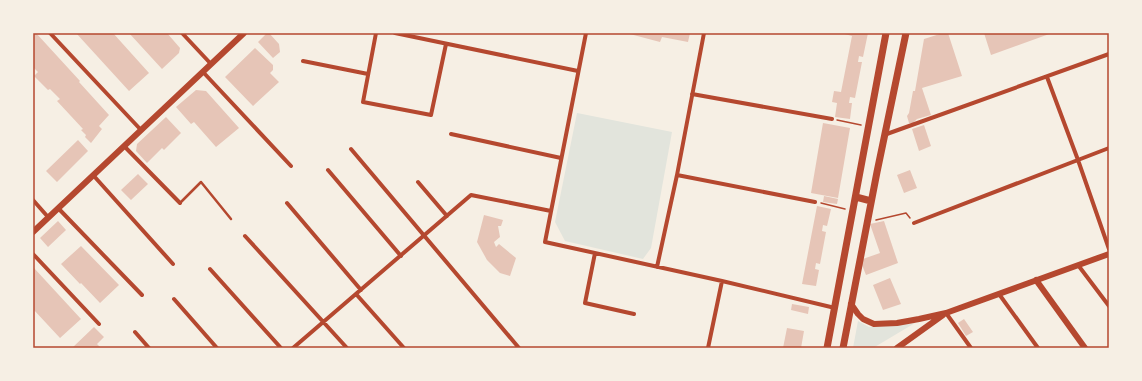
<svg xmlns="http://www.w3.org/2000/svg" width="1142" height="381" font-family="Ubuntu,sans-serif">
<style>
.green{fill:#e2e4dc}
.building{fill:#e6c5b7}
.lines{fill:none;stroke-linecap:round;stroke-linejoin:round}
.path{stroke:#b5482f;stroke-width:1.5}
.service{stroke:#b5482f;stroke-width:2.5}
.minor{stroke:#b5482f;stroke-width:4}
.tertiary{stroke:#b5482f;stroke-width:6}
.primary{stroke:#b5482f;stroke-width:7}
.neatline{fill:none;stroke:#b5482f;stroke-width:1.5}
</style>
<rect width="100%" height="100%" fill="#f6efe4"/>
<path class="green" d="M577,113L672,132L651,248L643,259L565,241L555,222Z
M858,321L869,327L915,323L873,348H853Z"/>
<path class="building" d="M33,33H36L80,81L79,82L109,115L99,126L102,129L91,143L85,137L86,135L81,130L83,129L57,101L60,99L50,89L48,90L34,76L38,72L33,67Z
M76,33H113L149,73L129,91Z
M129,33H167L180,48L179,53L162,69Z
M267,33H269L279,44L280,52L273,58L258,42Z
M626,33H690L688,42L662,37L660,42Z
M841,33H868L863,57L859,56L858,62H862L855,98L850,97L849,103H852L850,119L835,117L837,103L832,102L834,91L841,92L852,36Z
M943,33H948L962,76L922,88L931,115L917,119L913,123H909L907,116L909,113L913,91H915L924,39Z
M984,33H1052L991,55Z
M255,48L273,65V70L270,73L279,82L253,106L225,77Z
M196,90L206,91L239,128L216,147L194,122L191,124L176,107Z
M166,117L181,133L164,150L162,148L147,163L136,151L137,144Z
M823,123L850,128L838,198L811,193Z
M924,125L931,146L919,151L912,129Z
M78,140L88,151L57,182L46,171Z
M910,170L917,188L904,193L897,175Z
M138,174L148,184L131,200L121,190Z
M824,196L838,199L837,204L823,202Z
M817,206L831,209L827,226L823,225L822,231L826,232L820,264L816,263L815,269L819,270L816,286L802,284Z
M484,215L503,220L501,226H498L500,237L494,242L496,247L499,244L516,258L510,276L500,273L487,260L477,242Z
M58,221L66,230L48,247L40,238Z
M884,221L898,263L866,275L860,260L880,253L870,224Z
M81,246L119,285L100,303L81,283L80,284L61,264Z
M34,268L81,319L60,338L33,309V269Z
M890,278L901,304L883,310L873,285Z
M792,304L809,307L808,314L791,310Z
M964,319L973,332L966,336L958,323Z
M94,327L104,337L97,344L101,348H72Z
M787,328L804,331L801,348H783Z"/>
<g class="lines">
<path class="path" d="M837,120L861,125
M821,203L845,209
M876,220L906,213L910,218"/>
<path class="service" d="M180,203L201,182L231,219"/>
<path class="minor" d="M50,33L141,130
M182,33L211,64
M376,33L363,102L431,115L446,44
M395,33L578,71
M586,33L545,242L722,281L835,308
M303,61L368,74
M203,72L291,166
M1047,77L1078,160L1109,249
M692,94L832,119
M451,134L561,158
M884,135L1109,54
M124,146L180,203
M351,149L519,348
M328,170L401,256
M93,175L173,264
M677,175L815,202
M418,182L447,216
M33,200L48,217
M287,203L361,290
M58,208L142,295
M914,223L1109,148
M245,236L347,348
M595,253L585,303L634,314
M33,254L99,324
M1078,265L1109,306
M657,267L677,175L704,33
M210,269L281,348
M356,294L404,348
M999,294L1038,348
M174,299L217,348
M946,313L971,348
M135,332L149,348
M293,348L471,195L551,211
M708,348L722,281"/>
<path class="tertiary" d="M33,232L244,33
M1036,280L1085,348
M851,304L858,314L863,319L874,324L897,323L919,319L946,313L1109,254
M897,348L943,315"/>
<path class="primary" d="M856,197L871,201
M827,348L886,33
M843,348L877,172L906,33"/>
</g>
<rect width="1142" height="381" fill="none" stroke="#f6efe4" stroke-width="68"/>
<rect x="34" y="34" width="1074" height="313" class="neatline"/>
</svg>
